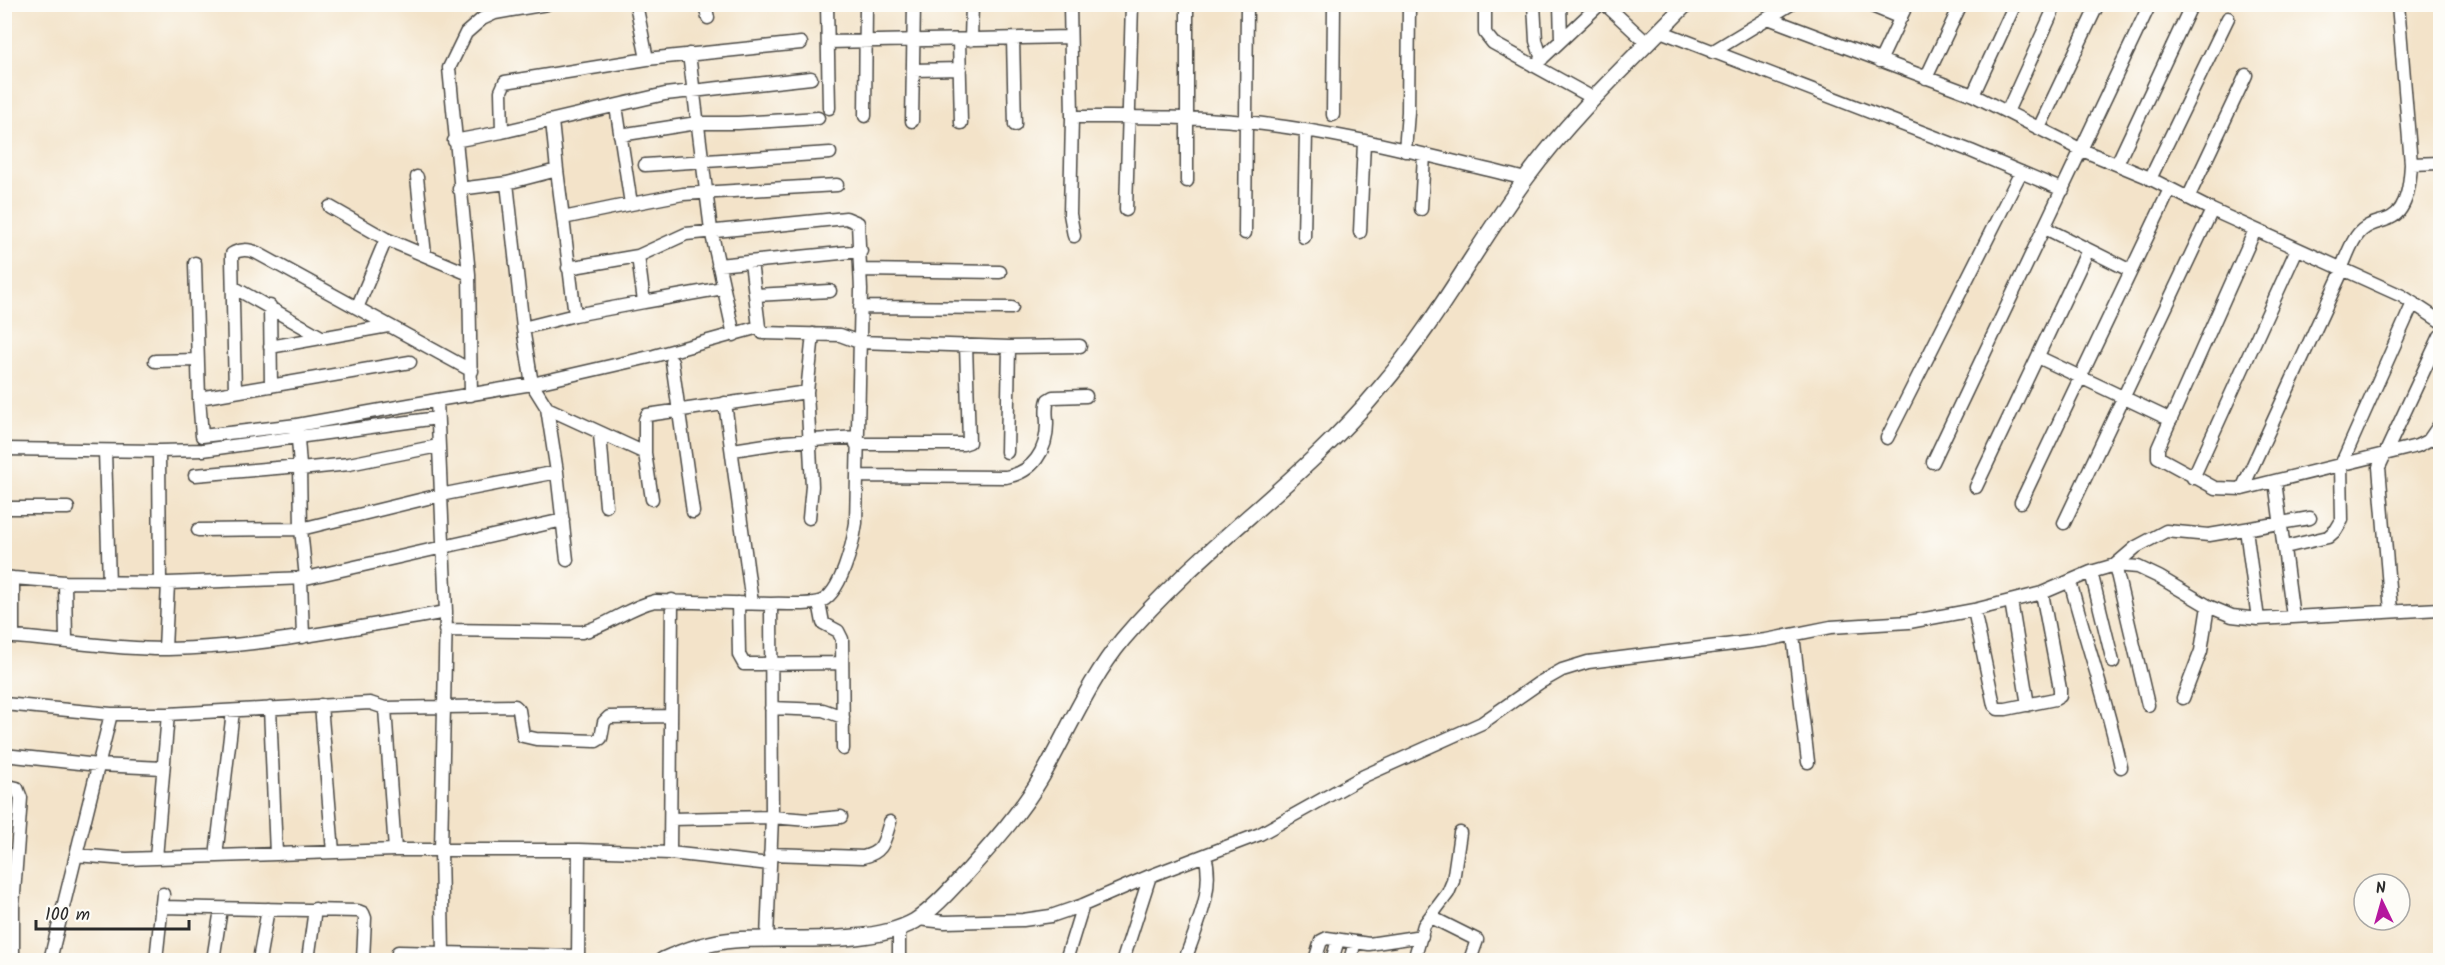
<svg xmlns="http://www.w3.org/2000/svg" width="2445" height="965" font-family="Kalam,sans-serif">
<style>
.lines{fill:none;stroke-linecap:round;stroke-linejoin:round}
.minor-casing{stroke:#494743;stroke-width:15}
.major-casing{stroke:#494743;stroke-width:18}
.minor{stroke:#fff;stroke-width:12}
.major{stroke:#fff;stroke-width:15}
</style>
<rect width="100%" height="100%" fill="#fdfcf7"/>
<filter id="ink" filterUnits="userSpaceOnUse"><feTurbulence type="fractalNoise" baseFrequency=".0167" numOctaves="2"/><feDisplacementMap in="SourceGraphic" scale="12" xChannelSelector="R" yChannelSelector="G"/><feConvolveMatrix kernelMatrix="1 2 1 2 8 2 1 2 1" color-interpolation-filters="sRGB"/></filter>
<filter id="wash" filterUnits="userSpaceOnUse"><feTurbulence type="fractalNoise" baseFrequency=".008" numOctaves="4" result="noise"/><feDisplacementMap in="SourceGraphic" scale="24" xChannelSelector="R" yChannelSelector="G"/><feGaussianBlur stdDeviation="1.35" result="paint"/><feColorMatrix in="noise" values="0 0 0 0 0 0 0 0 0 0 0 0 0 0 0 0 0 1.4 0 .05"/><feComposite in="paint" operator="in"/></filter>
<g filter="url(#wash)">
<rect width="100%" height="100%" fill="#f3e3c9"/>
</g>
<g filter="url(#ink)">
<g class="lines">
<defs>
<path id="minor" d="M636,4L647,59
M705,4L708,18
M827,4L829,108
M1070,4L1072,117L1070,214L1074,236
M1485,4V33L1493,43L1593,98
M1534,4L1536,41L1542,59
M1560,4L1561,40
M1605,4L1648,44
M1867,4L1901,18
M2398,4L2411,164
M1768,18L1973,95L2082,150L2145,176L2212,210L2402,296L2440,321
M1660,31L1971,151L2063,190
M1013,39L1015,125
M959,40L961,123
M971,40L972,4
M828,42L1069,37
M1712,52L1791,4
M689,54L711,230L734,335
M1880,61L1907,4
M1534,66L1600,4
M913,70L960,69
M1926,78L1961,4
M1973,95L2015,4
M2007,112L2056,4
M1333,115L1334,4
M865,116L866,4
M1072,117C1130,117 1187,116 1245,122C1339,131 1433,157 1526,179
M912,121L914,4
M2039,128L2098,4
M502,132L665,94L811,78
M620,135L697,123H738L818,118
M454,141L502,132L501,91L505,82L647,59L801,43
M1405,151L1408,112L1409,4
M2117,164L2192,4
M645,165L830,153
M417,177L425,255
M2150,179L2228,18
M1187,181V4
M507,183L557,170L552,121
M2188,198L2246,75
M631,204L683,194L837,185
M330,207L386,239L469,274
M1421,209L1424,155
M1126,210L1132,4
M563,218L631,204L616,106
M2045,228L2131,271
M2255,230L2158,448V457L2215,488L2242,489L2417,446L2429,440L2440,424
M1360,232L1364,142
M1245,233L1247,4
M1304,237L1306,131
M638,256L686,234L846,218L858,223L861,290L856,523C853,543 841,596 819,602C804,606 786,603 771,604
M751,262L759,327L763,333L840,335L859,342L1009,347L1080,346
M718,265L861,251
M568,268L638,256L644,302L575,315
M2341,269C2347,256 2353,235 2365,228C2373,222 2384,222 2392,217C2408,208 2410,181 2411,164L2440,163
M861,270L1000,272
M233,287L323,338
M755,295L830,291
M644,302L723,288
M270,306L271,386
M860,307L1012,308
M357,308L386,239
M523,328L575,315L557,170
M270,347L388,326
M2038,357L2171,420
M155,361L197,360
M672,362L693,512
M235,392L232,258V254C239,249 249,249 257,253L472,371
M471,395L469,274L449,68L466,33L482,19L495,13L547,4
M199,398L410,362
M437,400L532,384L523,328L507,183L459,189
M725,403L752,603
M547,408L557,472L567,560
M297,425L437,400L446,612
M600,434L606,506
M1887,438L2021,172
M856,444H963L969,442L966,345
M4,449L159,451L160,583
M733,450L785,442L856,437
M105,451L109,583
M159,451L203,450L437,418
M1007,452L1009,347
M645,453L547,408L532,384L654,356L759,327
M1933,462L2150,4
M300,466L301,529L306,578
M300,469L349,464L438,446
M195,475L300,466L297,425L202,436L199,398L195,263
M857,476L1006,477C1033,472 1047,451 1047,424C1047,416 1045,408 1048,400L1053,397L1086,396
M2193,478L2297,249
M2275,481L2293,617
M1976,487L2088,250
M2242,489L2343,269
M652,499L645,453V420L647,415L807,392
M2021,502L2170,189
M4,508H68
M809,518L812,486L807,392L813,334
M2064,523L2212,210
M2246,529L2258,619
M198,530L301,529L440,495L557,472
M2285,547L2328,537L2336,530L2342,520L2341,465L2413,303
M2091,572L2113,662
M4,577L13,578V637C64,640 117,650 168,649C262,647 354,628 446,612L444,707L385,708L370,703L168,714H111
M13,578L65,582
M301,578L303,637
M2070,581C2086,643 2108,704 2121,767
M168,583L306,578L563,520
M2011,601L2028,705
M819,602L823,623L838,631L842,639L843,749
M738,603L739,655L744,664L842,663
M1974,610L1994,705L1998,709H2006L2055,699L2060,696V689L2042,593
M2391,611L2379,467L2440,336
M445,630L582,632C608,626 628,607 655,601L771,604L772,817L767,938
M1793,635L1808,762
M66,640L65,582L168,583L165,649
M2183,698L2201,651L2208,606
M4,704L111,714L50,960
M321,705L333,852
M2148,705L2115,565L2136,547L2166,531L2209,535L2310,518
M270,708L276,854
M385,708L395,850H579L578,960
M771,708L823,710L843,717
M168,714L156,858L395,850
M4,755L98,765L163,768
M4,785L17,788L21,798L13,907V960
M671,819L772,817L808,820L841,817
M579,850L670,853L770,864
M670,853L672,600
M770,854L863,857C884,852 884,841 890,822
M76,855L126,859L156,858
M216,856L233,711
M161,907L358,911L363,913L365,918L363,960
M1431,917L1477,940L1470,960
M918,919L945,922L1023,920L1051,916L1083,905L1150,876L1260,834L1364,776L1482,723L1539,683L1562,670L1588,662L1766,640L1831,627L1909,622L1974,610L2042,593L2091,572L2115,565L2138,567L2159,577L2208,606L2232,616L2258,619L2440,609
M398,952L443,953L441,850L444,707L515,706L519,710L523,736L536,739L596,741L601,738L604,722L609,717L671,716
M156,960L163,894
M213,960L221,909
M259,960L268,909
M308,960L315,909
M444,960L443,953L578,956
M899,960V929
M1066,960L1083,905
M1123,960L1150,876
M1185,960C1196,927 1215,890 1205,855
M1315,960L1321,941L1327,938L1369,944L1422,936
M1332,960L1338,940
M1350,960L1355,942
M1414,960L1424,925L1448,893L1453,881L1460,833"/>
<path id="major" d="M663,960C685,950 709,942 734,940C786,936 869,947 915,921C935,908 952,888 968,871C994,842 1021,812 1041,778C1068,732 1088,681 1123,639C1200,548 1303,481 1380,388C1436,323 1476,246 1527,177C1573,114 1632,60 1686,4"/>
</defs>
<use href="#minor" class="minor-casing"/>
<use href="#major" class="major-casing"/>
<use href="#minor" class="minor"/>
<use href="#major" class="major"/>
</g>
</g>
<rect width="2445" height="965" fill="none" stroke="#fdfcf7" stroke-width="24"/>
<g transform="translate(2382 902) rotate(355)"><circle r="28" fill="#fdfcf7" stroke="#a9a8a5" stroke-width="1.5"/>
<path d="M0-4.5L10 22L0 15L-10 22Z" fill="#b5179e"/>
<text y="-9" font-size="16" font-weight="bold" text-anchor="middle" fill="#2b2b2b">N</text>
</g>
<path d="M36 920v9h153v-9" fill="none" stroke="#2b2b2b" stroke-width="3"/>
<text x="45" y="920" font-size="18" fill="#2b2b2b" stroke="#fdfcf7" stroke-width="4.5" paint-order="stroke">100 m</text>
</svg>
